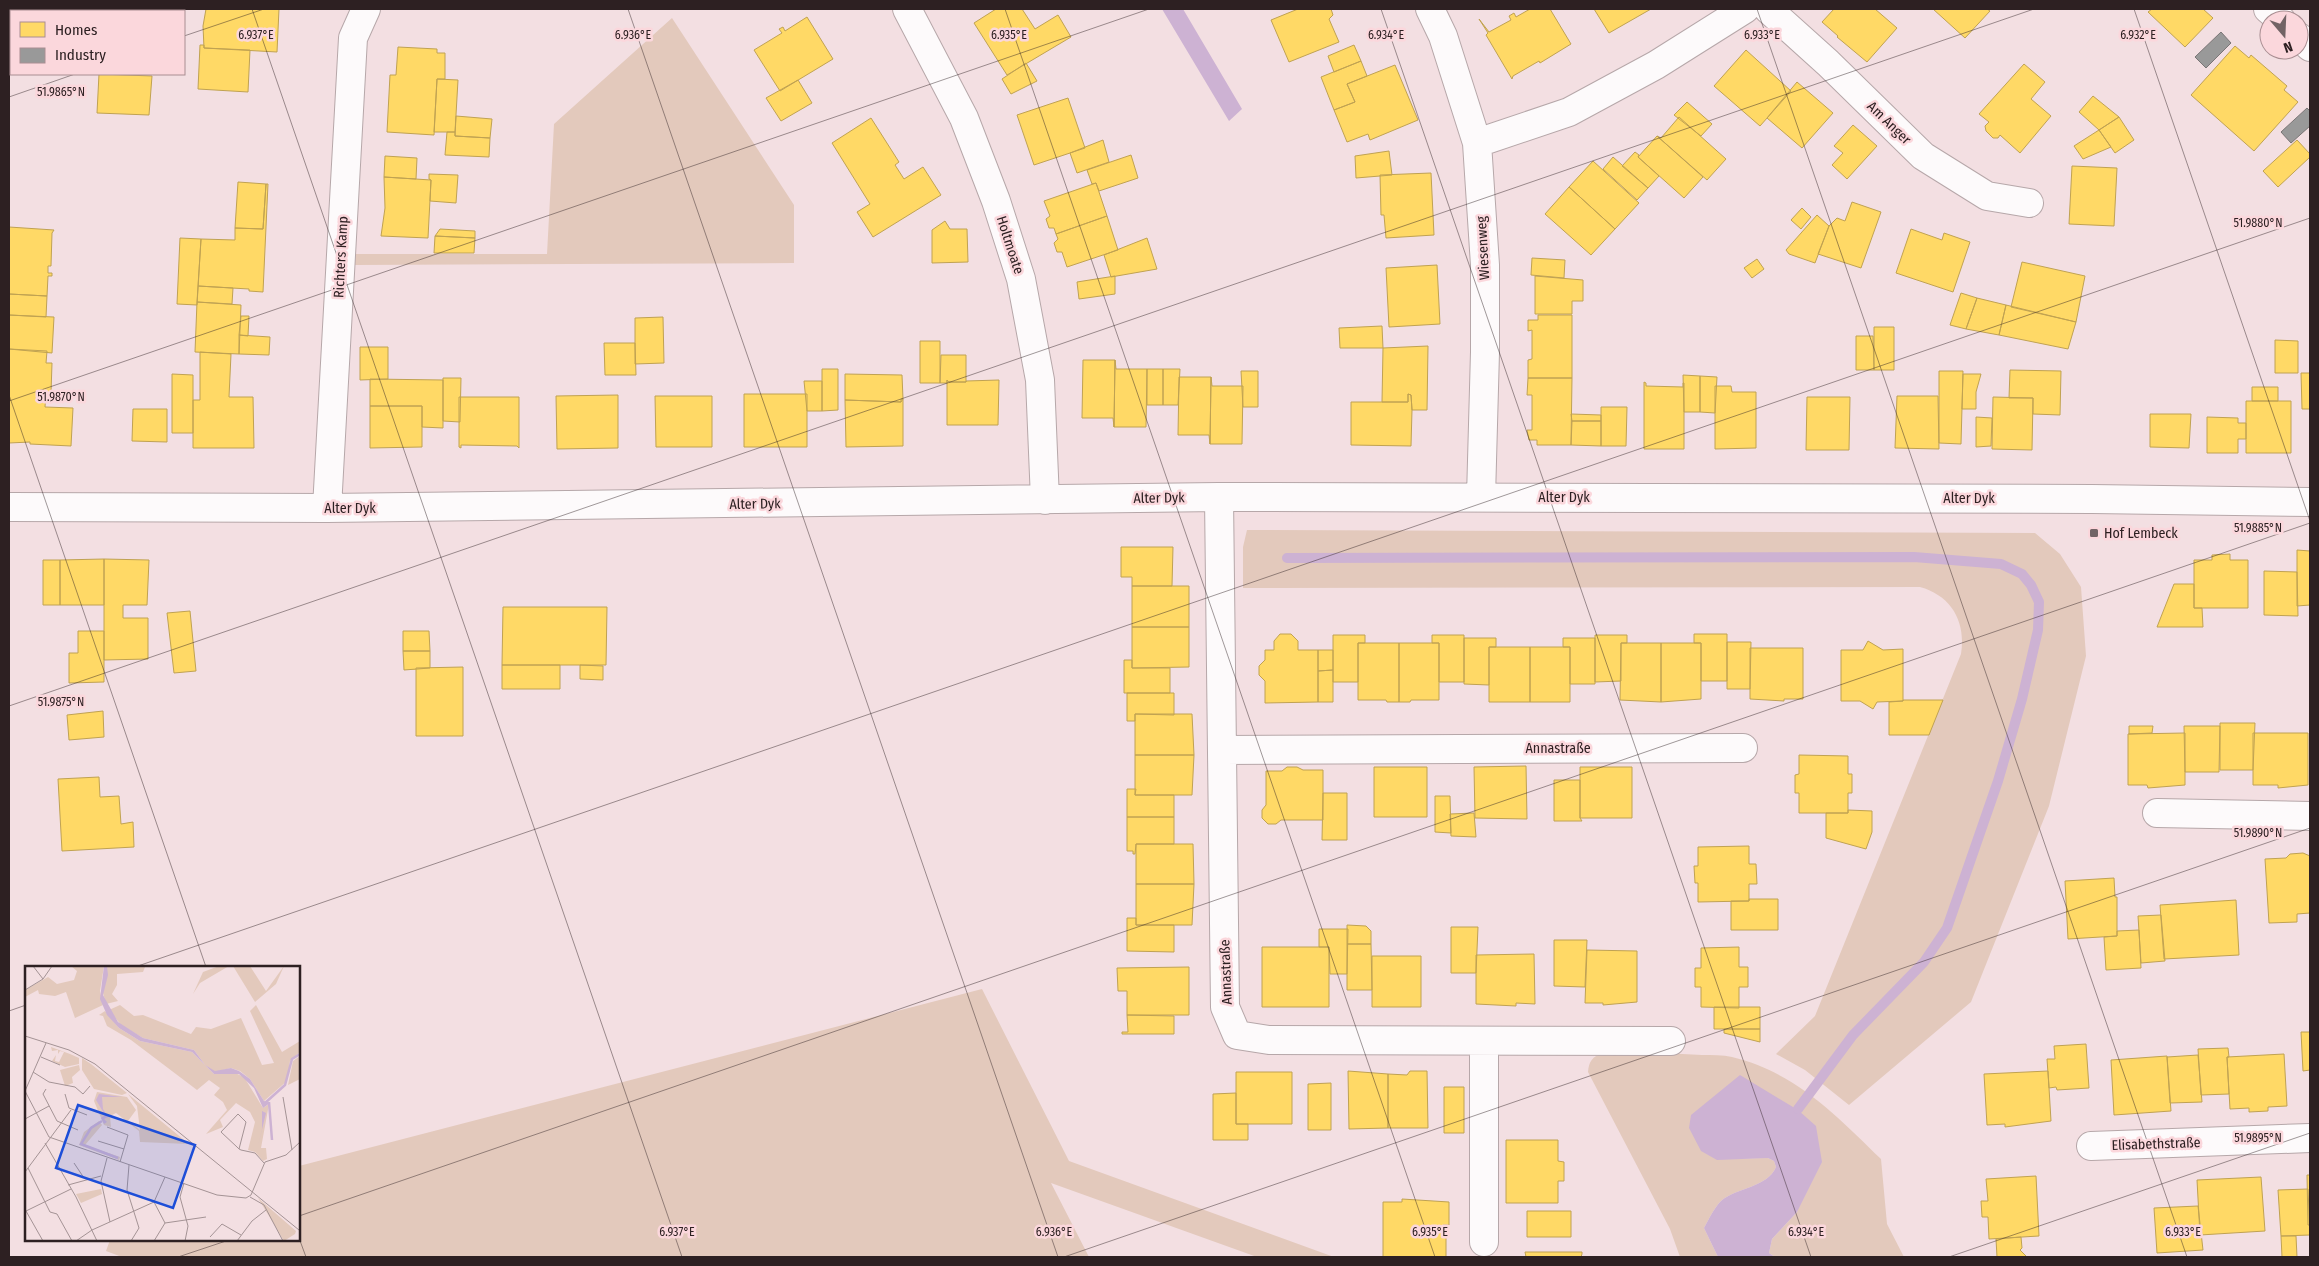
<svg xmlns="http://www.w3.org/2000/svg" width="2319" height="1266" font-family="'Fira Sans Condensed',sans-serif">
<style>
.green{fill:#e3c9bc}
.water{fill:#cdb2d3}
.homes{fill:#ffd966;stroke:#c0a252}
.industry{fill:#999;stroke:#797575}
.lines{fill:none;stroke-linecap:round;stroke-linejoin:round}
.stream{stroke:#cdb2d3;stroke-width:10}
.minor-casing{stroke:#b6a7a9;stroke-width:30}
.minor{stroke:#fdfafb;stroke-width:28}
.ticks{fill:none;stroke:#2d2022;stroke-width:1;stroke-opacity:0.45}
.poi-dot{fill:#726365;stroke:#fbd7dc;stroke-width:2}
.labels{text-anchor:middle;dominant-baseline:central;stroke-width:5;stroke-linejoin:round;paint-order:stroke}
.street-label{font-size:14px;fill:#2d2022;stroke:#fbd7dc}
.poi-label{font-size:14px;fill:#2d2022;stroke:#fbd7dc;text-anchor:start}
.inset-river{fill:none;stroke:#cdb2d3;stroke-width:2.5}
.inset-road{fill:none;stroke:#a49395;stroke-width:1}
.view{fill:#1d4ed8;fill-opacity:0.15;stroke:#1d4ed8;stroke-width:2.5}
.inset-edge{fill:none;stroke:#2d2022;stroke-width:2.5}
.ticks-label{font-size:12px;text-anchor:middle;fill:#2d2022;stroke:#fbd7dc;stroke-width:5;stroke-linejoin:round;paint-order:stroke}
</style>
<rect width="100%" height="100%" fill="#f3dfe2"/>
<path class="green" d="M672,18L794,205V263L354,265L355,254H547L554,124Z
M1247,530L2035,533L2060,554L2081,587L2086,656L2049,806L1971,1002L1849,1105L1805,1070L1776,1054L1815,1016L1961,654C1966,622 1952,596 1920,587L1243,588V547Z
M982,989L1069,1161L1334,1257H1257L1051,1183L1089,1257H122L106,1251L110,1240H299V1166Z
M1603,1053C1636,1053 1669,1053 1702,1055C1712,1055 1723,1055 1732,1057C1795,1072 1837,1116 1881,1159L1887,1224L1904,1257H1775L1769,1253L1772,1239L1797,1212L1815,1126L1717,1159L1768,1158L1774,1161L1776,1167C1767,1188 1737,1187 1721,1201C1714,1208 1709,1219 1704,1228L1718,1257H1680L1670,1229L1588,1072C1589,1061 1592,1057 1603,1053Z"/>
<path class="water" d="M1162,9H1183L1242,109L1229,121Z
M1740,1075L1798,1110L1816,1126L1822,1162L1797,1212L1772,1239L1769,1253L1775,1257H1718L1704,1228C1709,1219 1714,1208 1721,1201C1737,1187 1767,1188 1776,1167L1774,1161L1768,1158L1717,1160L1701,1151L1689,1128L1691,1115Z"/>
<path class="homes" d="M105,9H135V11H105Z
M206,9H279L277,52L204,48L203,26Z
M996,9H1022L1035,29L1058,15L1071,37L1007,75L974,23Z
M1298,9H1331L1333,15L1329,19L1339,42L1289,62L1271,20Z
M1530,9H1550L1571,44L1540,63L1539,61L1513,76L1512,79L1486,35L1488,33L1479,19L1489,32L1511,20L1509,16L1514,13L1516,17Z
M1594,9H1651L1609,33Z
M1834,9H1875L1897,28L1867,62L1837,37L1838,36L1822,22Z
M1933,9H1987L1990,11L1965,38Z
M2152,9H2203L2213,18L2185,47L2148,12Z
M807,17L833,59L780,91L754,50L782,33L779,29L783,27L785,31Z
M200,45H204V48L250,50L248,92L198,89Z
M1354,45L1361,61L1334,72L1328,56Z
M2235,46L2249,58L2251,55L2287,86L2284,90L2298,102L2254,151L2191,95Z
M398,47L437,49V53H445V79H437L434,135L387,132L390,75H396Z
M1746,50L1791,91L1760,126L1714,86Z
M1361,61L1367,76L1347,84L1355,102L1334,110L1321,77Z
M1026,63L1037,81L1011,94L1002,79Z
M2024,64L2045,82L2031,99L2051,116L2020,153L2000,135L1998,138H1993L1986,131L1985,126L1989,122L1979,114Z
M1395,65L1418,120L1370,140L1368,134L1347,142L1334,110L1355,102L1347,84Z
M99,74L152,76L149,115L97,113Z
M437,79L458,80L455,132H434Z
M798,80L812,103L781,121L766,98Z
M1797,82L1833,113L1802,148L1767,118Z
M2093,96L2119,117L2099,130L2079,112Z
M1068,98L1085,148L1034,165L1017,115Z
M1687,102L1712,124L1701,136L1674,115Z
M456,116L492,119L490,138L455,136Z
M1679,117L1726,159L1707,180L1657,136L1661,138Z
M2119,117L2134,140L2115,153L2099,130Z
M871,118L899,162L895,165L904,179L923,167L941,195L873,237L857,212L870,204L832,143Z
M1853,125L1877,146L1847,179L1832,165L1843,153L1834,146Z
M2099,130L2111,147L2083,159L2074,146Z
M447,132H455V136L490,138L489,157L445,155Z
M1657,136L1703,177L1684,198L1638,157Z
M1103,140L1109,162L1077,173L1070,153Z
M2297,140L2310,154V157L2278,187L2263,171Z
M1389,151L1392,175L1356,178L1355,156Z
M1635,152L1639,155L1638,157L1659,176L1648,188L1622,166Z
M1131,155L1138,178L1099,191L1096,183L1092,184L1087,170Z
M385,156L417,158L416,179L384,177Z
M1613,157L1648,188L1637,200L1603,169Z
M1593,161L1639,203L1615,229L1569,187Z
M2072,166L2117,168L2114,226L2069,224Z
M1431,173L1434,235L1386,238L1384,215H1381L1380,175Z
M429,174L458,175L456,203L430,201L431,180L429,179Z
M384,177L431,180L428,238L381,236L385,208Z
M238,182L266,184L263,229L235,228Z
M1096,183L1107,216L1056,234L1054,228H1049L1046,219L1050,216L1044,201Z
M266,184H268L263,292L249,291V289L198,286L201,239L235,240V228L263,229Z
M1569,187L1615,229L1591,255L1545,214Z
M1852,202L1881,212L1861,268L1818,254L1829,226L1837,218L1845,221Z
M1802,208L1811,217L1801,229L1791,220Z
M1817,215L1829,226L1815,263L1789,254L1786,250Z
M1107,216L1118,250L1067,267L1062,252H1057L1054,243L1058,239L1056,234Z
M945,221L950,229H967L968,262L932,263V230Z
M9,227L54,230L52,233L51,266H48V273H52V276H48L47,296L9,294Z
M440,229L475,231V238L435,236Z
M1911,229L1942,240L1944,233L1970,242L1953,292L1896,273Z
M435,236L475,238L474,253H434Z
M180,238L201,239L197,305L177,304Z
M1147,238L1157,269L1111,277L1104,255Z
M1532,258L1565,260L1564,278L1531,275Z
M1757,259L1764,269L1752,278L1744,268Z
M2022,262L2085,276L2076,322L2011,307Z
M1437,265L1440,324L1389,327L1386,268Z
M1115,276V294L1079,299L1077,282Z
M1535,276L1583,280V301H1572V314H1535Z
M198,286L233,288L232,304L197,302Z
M1961,293L1977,298L1966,329L1950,325Z
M9,294L47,296L46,317L9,315Z
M1977,298L2006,305L1999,335L1966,329Z
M197,302L241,305L239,354L195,352Z
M2006,305L2076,322L2068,349L1999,335Z
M9,315L54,317L52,353L9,349Z
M1538,315H1572V378H1528V360L1532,359V330L1528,331V320H1538Z
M241,316H249L248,336L239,335Z
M663,317L664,363L635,364V318Z
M1382,326L1383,348H1340L1339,328Z
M1874,327H1894V370H1874Z
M239,335L270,337L269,355L239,354Z
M1856,336H1873L1874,370H1856Z
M2275,340L2298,341V373H2275Z
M920,341H940V383H920Z
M604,343H635L636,375H605Z
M1428,346L1427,410H1412L1411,395L1408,394V402H1382L1383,348Z
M360,347H388V379L360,380Z
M9,349L47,351L46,363H52L51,393H46L45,407L73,408L71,446L30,444V442L9,443Z
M200,352L231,354L229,397H253L254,448H193V400H200Z
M941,355H966V382H949L947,380V383H940Z
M1083,360H1115L1114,427L1113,418H1082Z
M1115,360L1116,369H1147L1146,427H1114Z
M822,369H838V410L822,411Z
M1147,369H1163V405H1147Z
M1163,369H1180L1178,405H1163Z
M2010,370L2061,371L2060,415L2033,414V398H2009Z
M1241,371H1258V407H1243Z
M1939,371H1963L1961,444L1939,443Z
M2301,373H2310V409H2302Z
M172,374L193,375V433H172Z
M845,374L902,375L903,399L901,402L845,400Z
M1963,374H1981L1976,392V409H1962Z
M1683,375L1700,376V412H1684Z
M1700,376L1717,377L1715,413L1700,412Z
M1179,377H1211L1210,444L1209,435H1178Z
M1211,377L1212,386H1243L1242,444H1210Z
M443,378H461L460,422L443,421Z
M1528,378H1572L1571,445H1537V440H1529L1527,430H1532V395H1527Z
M370,379L443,380V428L422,427V406H370Z
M947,380L949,382H966V381L999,380L998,425H947Z
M804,381H822V411H807Z
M1644,382L1646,383V386L1683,387V383H1684V449H1644Z
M1715,386H1731L1732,392H1756V448L1715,449Z
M2252,387H2278V401H2252Z
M744,394H807V447H744Z
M1408,394L1411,395L1412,410L1411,446L1351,445V402H1408Z
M618,395V448L557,449L556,396Z
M655,396H712V447H656Z
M1897,396H1938L1939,449L1895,448Z
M459,397H519V448L517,446L461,445V448L459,447Z
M1807,397H1850L1849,450H1806Z
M1993,397L2033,398L2032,450L1992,449Z
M901,399H903V446L846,447L845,400L901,402Z
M2246,401H2291V453H2246Z
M370,406H422V447L370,448Z
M1601,407H1627L1626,446H1601Z
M133,409H167V442L132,441Z
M1571,414L1601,415V421H1572Z
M2150,414H2191L2189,448L2150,447Z
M1976,417L1992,418L1991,446L1976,447Z
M2207,417L2238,418V423H2246V439H2238V453H2207Z
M1572,421H1601V446L1571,445Z
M1121,547H1173L1172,586H1132V577H1121Z
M2297,550L2310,551V605L2297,606Z
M2230,554V560H2248V608H2194V560H2212V555Z
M104,559L149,560L147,605H123V618H148V659L104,660Z
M104,559V605H60V560Z
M43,560H60V605H43Z
M2264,571L2297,572L2298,616L2264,615Z
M2174,584H2194V608H2202L2203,627H2157Z
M1132,586H1189V627H1132Z
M503,607H607L606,665H502Z
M190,611L196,671L174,673L167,613Z
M1132,627H1189V667L1132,668Z
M78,631H104V682L69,683V653H78Z
M403,631H429L430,651H403Z
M1280,634H1291L1298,641V650H1318V702L1265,703V681L1259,675V666L1265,660V650H1274V641Z
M1694,634H1727V681H1701V643H1694Z
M1333,635H1365V643H1358V682H1333Z
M1432,635H1464V682H1439V643H1432Z
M1595,635H1627V643H1621V681L1595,682Z
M1464,638H1496V647H1489V685L1464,684Z
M1563,638H1595V684H1570V647H1563Z
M1868,641L1883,650L1903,649V701L1877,702L1873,709L1860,701H1841V650H1863Z
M1727,642H1751L1750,689H1727Z
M1358,643H1399V702H1387L1386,700H1358Z
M1399,643H1439V700H1411L1410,702H1399Z
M1621,643H1661V702L1620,700Z
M1661,643H1701V699L1661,702Z
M1489,647H1530V702H1489Z
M1530,647H1570V702H1530Z
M1750,648H1803V699H1784V701L1750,699Z
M1318,650H1333V670L1318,671Z
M403,651H430V668L404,670Z
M1124,660H1132V668H1170V693H1124Z
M502,665H560V689H502Z
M580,665L603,666V680L580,679Z
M463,667V736H416V668Z
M1333,670V702H1318V671Z
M1127,693H1174V715L1135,714V721H1127Z
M1903,700H1943L1929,735H1889V702L1903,701Z
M103,711L104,737L69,740L67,715Z
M1135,714H1192L1194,755H1135Z
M2220,723H2255L2253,770H2220Z
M2129,726H2153L2152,733L2129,734Z
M2184,726H2220L2219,772H2185Z
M2185,733V785L2148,788L2147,785H2128V734Z
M2253,733H2308V785L2278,788V785H2253Z
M1135,755H1194L1192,795H1135Z
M1799,755L1848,756V774H1852V793H1848V813H1799V793H1795V775L1799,774Z
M1526,766L1527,819L1475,818L1474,767Z
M1287,767H1297L1303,770H1323V820H1281L1276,824H1268L1262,818V810L1266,805V771H1282Z
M1374,767H1427V817H1374Z
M1580,767H1632V818H1580Z
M99,777L100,797L119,796L121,824L133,822L134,847L62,851L58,779Z
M1554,780H1580V818L1582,821H1554Z
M1127,789H1136L1135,795H1174V817H1127Z
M1323,793H1347V840H1322Z
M1435,796H1450L1451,833L1435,832Z
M1848,810L1872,811V832L1866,849L1826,838V813H1848Z
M1474,813L1476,837L1451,836L1450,814Z
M1127,817H1174V844H1136L1135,854H1133V851H1127Z
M1136,844H1193L1194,884H1136Z
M1749,846V864H1756L1757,884H1749V901L1698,902V883H1695L1694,866H1698V847Z
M2303,853L2310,856V913L2297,914V922L2269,923L2265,859L2286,858L2290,854Z
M2114,878L2115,897H2117V936L2068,939L2065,881Z
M1136,884H1194L1192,925H1136Z
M1749,899H1778V930H1731V901H1749Z
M2236,900L2239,955L2164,959L2160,905Z
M2161,915L2165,961L2141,963L2138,916Z
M1127,918H1136V925H1174V952L1127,951Z
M1347,925L1366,926L1371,931V944H1347Z
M1451,927H1478L1476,973H1451Z
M1319,929H1348L1347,974H1330L1329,947H1319Z
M2139,930L2141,968L2106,970L2104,937L2117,936V931Z
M1554,940H1587L1585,987L1554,986Z
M1347,944H1371L1372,990H1347Z
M1262,947H1329V1007H1262Z
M1739,947V967H1748V987H1739V1008L1701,1007V987H1695V968H1701V948Z
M1587,950L1637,951V1002L1603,1005V1003H1585Z
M1534,954L1535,1004L1516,1003V1006L1476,1004V955Z
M1372,956H1421V1007H1372Z
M1189,967V1015H1127V991H1118L1117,968Z
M1714,1007H1760V1029H1714Z
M1127,1015L1174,1016V1034H1122V1032H1128Z
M1724,1029H1760V1042L1724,1033Z
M2301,1032H2310V1070L2303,1071Z
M2086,1044L2089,1088L2057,1090L2056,1087L2049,1088L2047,1059H2055L2054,1046Z
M2228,1048L2229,1057H2227L2229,1094L2201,1095L2198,1049Z
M2284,1054L2287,1106L2268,1107V1111L2249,1112V1108L2230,1109L2227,1057Z
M2198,1055L2202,1102L2170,1103L2167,1057Z
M2167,1056L2171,1111L2114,1115L2111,1060Z
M1348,1071L1388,1074V1128L1349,1129Z
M1410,1071H1427L1428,1128H1388V1074L1407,1075Z
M2048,1071L2051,1121L2005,1127V1124L1987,1125L1984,1074Z
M1236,1072H1292V1124H1236Z
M1331,1083V1130H1308V1084Z
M1444,1087H1464V1133H1444Z
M1236,1093V1124H1248V1140H1213V1094Z
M1506,1140H1558V1161L1564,1162V1181H1558V1203H1506Z
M2307,1175H2310V1225H2308Z
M2036,1176L2039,1236L1989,1239L1988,1217H1982L1981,1201H1988L1986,1179Z
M2261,1177L2265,1231L2200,1235L2197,1180Z
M2308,1189L2310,1235L2281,1236L2278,1190Z
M1402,1199L1449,1202V1225H1443V1235H1446V1257H1383V1202H1402Z
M2198,1206L2203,1250L2157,1253L2154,1208Z
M1527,1211H1571V1237H1527Z
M2281,1236H2296L2297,1257H2282Z
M2021,1237L2022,1248L2020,1250L2027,1257H1997L1996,1239Z
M1525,1252H1582V1254L1581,1257H1526Z"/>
<path class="industry" d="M2221,32L2231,43L2206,68L2195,57Z
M2307,108L2310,111V126L2291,143L2281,132Z"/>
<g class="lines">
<path class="stream" d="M1287,558L1914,557L2001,564L2022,574L2031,585L2039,602L2038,630L2022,699L1998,781L1947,928L1924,962L1853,1035L1798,1109"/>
<defs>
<path id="minor" d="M907,9L964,118L996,201L1021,279L1040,380L1045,500
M1430,9L1443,36L1477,143L1485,265V352L1481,497
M1768,9L1828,63L1923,156L1987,196L2029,203
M2268,9L2281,20
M2299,37L2310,47
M1477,143L1569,112L1656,65L1745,9
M1219,497L1225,1007L1237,1035L1269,1040L1671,1041
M9,507L327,508L1219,497L2092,499L2310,502
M327,508L353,38L366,9
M1223,750L1743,748
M2157,813L2310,816
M1484,1041V1242
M2091,1146L2310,1138"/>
</defs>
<use href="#minor" class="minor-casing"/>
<use href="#minor" class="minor"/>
</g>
<path class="ticks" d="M252,9L682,1257M628,9L1058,1257M1005,9L1435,1257M1381,9L1811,1257M1757,9L2187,1257M2134,9L2310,521M184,36L264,9M9,97L75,74M9,395L206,967M9,401L1149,9M9,706L2034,9M135,967L2310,218M9,1011L26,1005M299,1216L2310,523M299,1238L306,1257M178,1257L229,1240M1064,1257L2310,828M1949,1257L2310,1133"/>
<rect class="poi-dot" x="2089" y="528" width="10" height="10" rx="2.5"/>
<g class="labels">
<g class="street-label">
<text transform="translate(1889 123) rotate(44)">Am Anger</text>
<text transform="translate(1010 245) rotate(72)">Holtmoate</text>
<text transform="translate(1483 248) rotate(-93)">Wiesenweg</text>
<text transform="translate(341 257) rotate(-87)">Richters Kamp</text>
<text x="1564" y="497">Alter Dyk</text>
<text transform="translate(1159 498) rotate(-1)">Alter Dyk</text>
<text x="1969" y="498">Alter Dyk</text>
<text transform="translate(755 504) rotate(-1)">Alter Dyk</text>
<text x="350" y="508">Alter Dyk</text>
<text x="1558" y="748">Annastraße</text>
<text transform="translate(1226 972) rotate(-92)">Annastraße</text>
<text transform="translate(2156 1144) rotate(-2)">Elisabethstraße</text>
</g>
<g class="poi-label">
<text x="2104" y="533">Hof Lembeck</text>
</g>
</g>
<g transform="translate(25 966)">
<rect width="275" height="275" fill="#f3dfe2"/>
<path d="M46,0H79L75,25L78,39L50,52L41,26L30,30L14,28L13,24L0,31V24L23,11L32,18L49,14L52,5ZM82,0H120V1L118,6L92,8V19L87,28L93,35L81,38L78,27ZM194,0H204L175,17L168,28L178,6ZM208,0H225L241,25L259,0L251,18L230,36ZM95,39L109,50L118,49L166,68L171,61L186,63L216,52L237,99L249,97L225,45L231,39L257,86L275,75V86L265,95L262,115L239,135L225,113L215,105L206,102L190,106L180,99L169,84L118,72L96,59L84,44ZM80,45L94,62L115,75L167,86L189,108L208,106L219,111L238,142L244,138L236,182H241L242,193L238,195L230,186L223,184L230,156L225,146L211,137L195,154L198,161L181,168L202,144L198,136L189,129L195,122L184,114L172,124L106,74L82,60L78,50L74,49ZM26,81L45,88L54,92V98L40,101L27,95L31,89L30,95L34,96L39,86L35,85L33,88V84L27,85ZM275,90V113L263,119L268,95ZM57,92L66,98L102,127L97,129L69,123L57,104ZM54,99L55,104L47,111L48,117L40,120L35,104ZM72,126L102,131L111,144L103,155L115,164L112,140L103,128L164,178L115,176L114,165L91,147L85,150L86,161L79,159L69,135ZM74,155L77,159L60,179L95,191L94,194L54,179L59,166ZM76,223L77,228L56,237L51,228ZM233,232L271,265L270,268L259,275Z" fill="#e3c9bc"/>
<path d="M79,0H82L83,9L78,29L93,56L118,72L169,84L180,99L190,105L206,102L214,105L225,113L239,135L245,137L238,142L229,122L214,108H189L167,86L115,75L94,62L82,49L75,33ZM74,128L97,131H77L78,143L83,151L79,153L82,156L79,158L76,152L80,149L71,134ZM237,145L241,147L233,180L237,163Z" fill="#cdb2d3"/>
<path class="inset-river" d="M244,136L247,174M240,137L260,119L267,93L275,88M77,155L66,162L56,178L93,192"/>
<path class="inset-road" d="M8,0L18,13M0,24L18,13L27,0M0,70L44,84L70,98L274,264M21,77L0,125L24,171L192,229L221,232L226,229L240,196L261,189L275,176M16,91L35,99M8,106L24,116L50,121L58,128L65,120M21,123L18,128L32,155L53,164M40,128L44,142L62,149M258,131L267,184M0,153L24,140M82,161L103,169L95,196M73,175L99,183M20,177L51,231L72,275M214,183L221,156L213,148L196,166L212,181L214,183L216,184L230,187L239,197M82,192L76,215L85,256M49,197L59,212M104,199L102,224L114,262L106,275M3,202L25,246L32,248L47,275M0,206L46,144M159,217L155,231L163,260L160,275M43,219L76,210M225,231L239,239L258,275M129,236L140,257L129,275M1,245L46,223M1,245L18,275M140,257L181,251M185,271L197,258L216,269M51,275L67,264L129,236L140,211M212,275L227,255L241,244"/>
<path class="view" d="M53,139L170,179L148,242L31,202Z"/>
<rect width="275" height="275" class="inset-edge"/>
</g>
<g class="ticks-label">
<text x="256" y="39">6.937°E</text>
<text x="633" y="39">6.936°E</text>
<text x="1009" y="39">6.935°E</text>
<text x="1386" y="39">6.934°E</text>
<text x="1762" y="39">6.933°E</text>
<text x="2138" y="39">6.932°E</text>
<text x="61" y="96">51.9865°N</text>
<text x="2258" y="227">51.9880°N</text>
<text x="61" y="401">51.9870°N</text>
<text x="2258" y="532">51.9885°N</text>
<text x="61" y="706">51.9875°N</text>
<text x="2258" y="837">51.9890°N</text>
<text x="2258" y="1142">51.9895°N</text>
<text x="677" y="1236">6.937°E</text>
<text x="1054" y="1236">6.936°E</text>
<text x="1430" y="1236">6.935°E</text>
<text x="1806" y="1236">6.934°E</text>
<text x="2183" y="1236">6.933°E</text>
</g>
<rect width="2319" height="1266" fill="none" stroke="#2d2022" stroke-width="20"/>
<rect x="10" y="10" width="175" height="65" fill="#fbd7dc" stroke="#a98e92"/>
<rect x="20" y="22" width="25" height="15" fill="#ffd966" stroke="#a98e92"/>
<text x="55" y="35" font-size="15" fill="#2d2022">Homes</text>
<rect x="20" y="48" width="25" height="15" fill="#999999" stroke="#a98e92"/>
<text x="55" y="60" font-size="15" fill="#2d2022">Industry</text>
<g transform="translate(2284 35) rotate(161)"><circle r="24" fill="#fbd7dc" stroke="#a98e92"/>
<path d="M0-4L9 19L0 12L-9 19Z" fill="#726365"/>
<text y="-8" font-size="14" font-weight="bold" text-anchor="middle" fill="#2d2022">N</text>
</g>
</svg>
